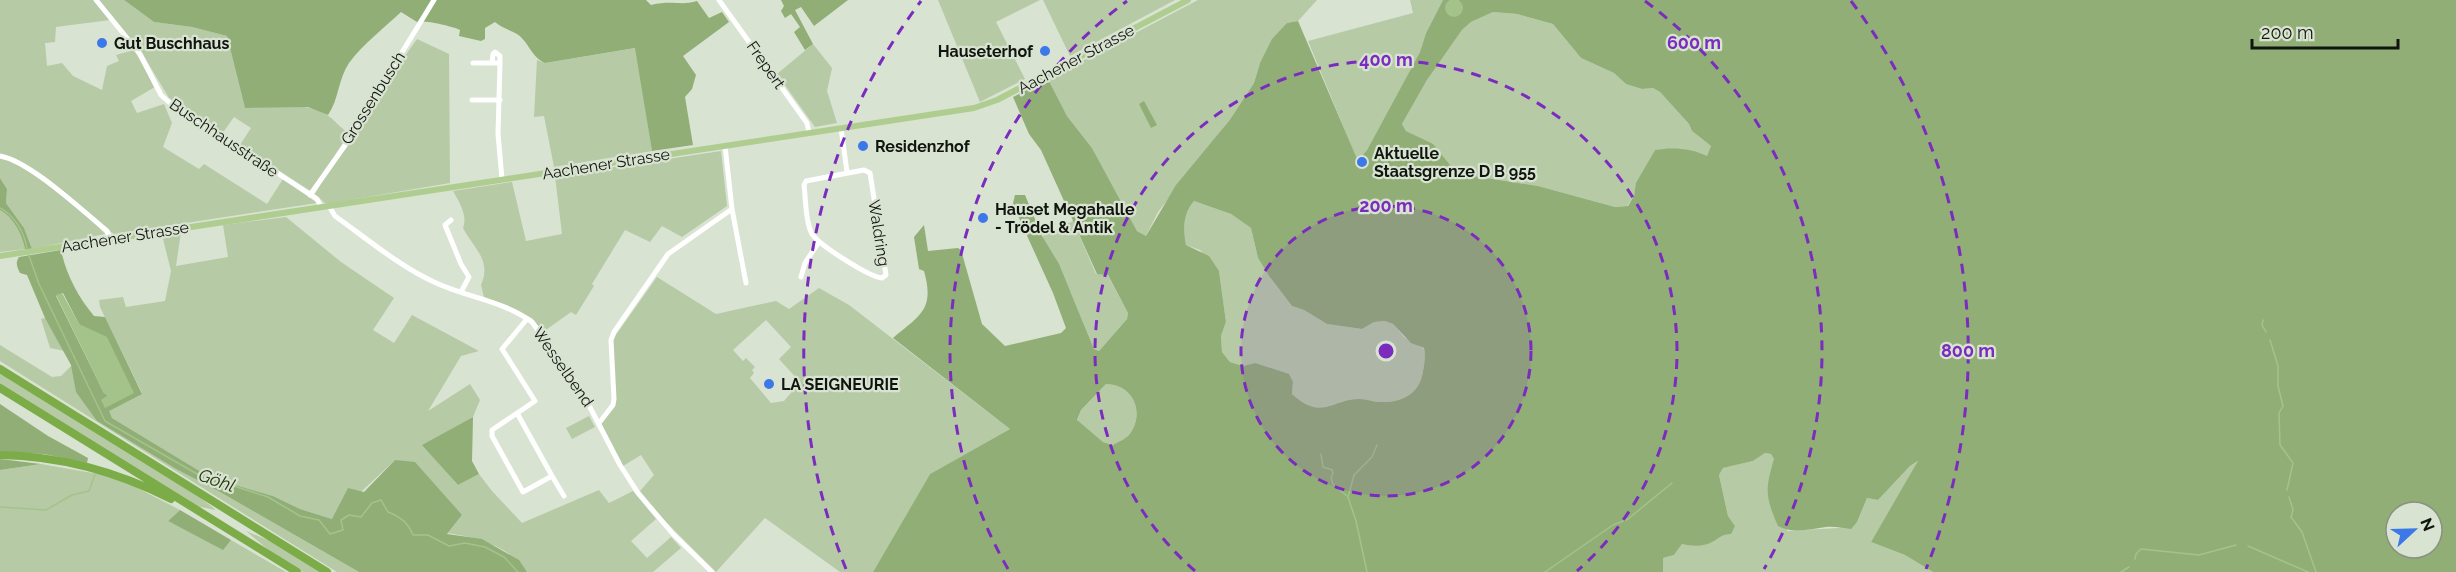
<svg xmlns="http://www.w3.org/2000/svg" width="2456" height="572" font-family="Raleway,sans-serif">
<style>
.green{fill:#b6caa6;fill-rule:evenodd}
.forest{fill:#90ae76;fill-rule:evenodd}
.water{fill:#a4c38a}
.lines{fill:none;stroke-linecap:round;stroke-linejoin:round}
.stream{stroke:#a4c38a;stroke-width:1.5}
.minor{stroke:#fff;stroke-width:5}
.major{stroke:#b0cd91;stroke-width:6}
.highway{stroke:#7bac48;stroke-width:8}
.ring{fill:none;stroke:#7b2cbf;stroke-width:3;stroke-dasharray:10 8}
.poi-dot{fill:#3d78e8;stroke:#d9e3d1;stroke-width:2}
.labels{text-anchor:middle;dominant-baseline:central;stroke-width:4.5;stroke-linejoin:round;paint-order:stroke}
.poi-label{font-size:16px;font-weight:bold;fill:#11150f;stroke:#d9e3d1;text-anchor:start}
.street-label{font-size:16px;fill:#11150f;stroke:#d9e3d1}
.water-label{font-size:18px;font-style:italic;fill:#253910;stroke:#d9e3d1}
.centre{fill:#7b2cbf;stroke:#d9e3d1;stroke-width:3}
.ring-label{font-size:18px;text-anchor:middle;font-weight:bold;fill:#7b2cbf;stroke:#d9e3d1;stroke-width:4.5;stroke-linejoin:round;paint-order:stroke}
</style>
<rect width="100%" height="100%" fill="#d9e3d1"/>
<path class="green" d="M0,0H94L110,20L56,27L55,42L45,43L47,66L62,63L73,76L102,90L107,66L119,61L116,55L134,50L155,87L131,101L137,113L164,104L172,123L163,147L199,169L204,164L267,204L283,179L317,203L114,234C83,212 37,159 0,155Z
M99,0H124L154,22L192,27L227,36L245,108C270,107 305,101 327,115C334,119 340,128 349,133L313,190H309L240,145L251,128L234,117L222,134L169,98L142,53Z
M938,0H1040L996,22L1025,79L980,102Z
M1043,0H1175L1070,56Z
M1198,0H1317L1298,21L1287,23L1260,63L1254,83L1229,121L1158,212L1146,236L1137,231L1092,148L1067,116L1048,79Z
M1410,0H1443L1426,33L1420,52L1367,150L1358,162L1308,41L1413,13Z
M1493,12L1517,14L1553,24L1581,58L1614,73L1626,84L1642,89L1653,88L1660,92L1689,124L1692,131L1711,146L1707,157C1691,148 1673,150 1655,150L1637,183L1634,196L1627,206L1615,207L1538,186L1474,176L1451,166L1442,155L1418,137L1406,131L1402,124L1427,80L1462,30L1471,22Z
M417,39L449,54L450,183L326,204L315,194L350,134Z
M813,44L832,68L827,91L837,123L815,127L777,74Z
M636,48L652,151L554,167L544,116L534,117L537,60L545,63Z
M721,151L727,206L682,237L662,226L650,242L625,230L592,284L594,286L576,315L571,312L543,332L532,318L484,297L481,285C492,260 474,249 463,228C468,215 459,202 453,191L512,182L526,241L562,234L555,176Z
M0,159C24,161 89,215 105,234L32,249L24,228L6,203L7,189L0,178Z
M1194,201L1231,214L1251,228L1258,258L1269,276L1292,306L1304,310L1327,324L1362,329L1374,322L1385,321L1393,324L1405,338L1424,349C1426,358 1424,367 1422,376C1417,396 1399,403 1379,402C1373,402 1367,399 1361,399C1332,398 1323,422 1292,394L1293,382L1255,363L1243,366L1230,362L1222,352L1221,336L1226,322L1219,271L1200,250L1186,245C1183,228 1183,214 1194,201Z
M0,210C14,218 22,234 25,249L0,252Z
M286,217L341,262L394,298L373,330L394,343L412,315L479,351L461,356L428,411L470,384L480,400L473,417L423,445L458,485L479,474L492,491L522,523L599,490L609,503L633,491L656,519L631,541L647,558L671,537L681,548L653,572H527C508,545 478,538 448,533L462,515L395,460L332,519L300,509L273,496L211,478L112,418L108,411L142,393L100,307L99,300L123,297L126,307L165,301L171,271L162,235L181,232L176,266L228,257L223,225Z
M1073,221L1096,274H1107L1128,313L1127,319L1099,351L1094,349L1071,293L1042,236Z
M657,277L716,314L776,301L789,309L819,288L849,305L1010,429L930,474L873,572H840L765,518L716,572L660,516L640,491L654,475L641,455L623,466L599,419L612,403L613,339ZM766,320L791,347L779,359L800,382L784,401L771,403L750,378L754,373L752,370L755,367L746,358L743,361L733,350Z
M45,318L65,351L50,348L41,319Z
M0,345L52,377L61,376L72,365L97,421L176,469L220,492L359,572H337L0,361Z
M0,373L194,493L216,510L195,506L0,384Z
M1106,384C1133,384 1146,413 1129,435C1125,439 1118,442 1113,445L1103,442L1077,421L1081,410Z
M589,416L595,427L572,439L566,428Z
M1765,453L1771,454L1774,459L1787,531L1838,528L1857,522L1867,498L1878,500L1910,466L1919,461L1871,542L1905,555L1933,572H1663V558L1674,555L1682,544C1707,548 1715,538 1735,526L1728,516L1719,475L1723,468L1753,461Z
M41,464L104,475L126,482L180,510L168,521L223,549L231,540L286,572H0V470Z
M246,531L275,543L322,572H303L272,553Z"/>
<path class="forest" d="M124,0H646L651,5C673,0 681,6 697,1L709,18L722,12L729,22L683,56L696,75L692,89L685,97L693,145L652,151L635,48L545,63C531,57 529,42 517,34C510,30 502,28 495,22L485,28V39L481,41L459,36L460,30C451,26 425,20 417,22L401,12C384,28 363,44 349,63C338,79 339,99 328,115L308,107L245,108L227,36L192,27L154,22Z
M781,0H848L814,26L801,7L795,10L813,44L805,50L794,32L800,27L791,14L785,18L781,11L784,6Z
M1443,0H2456V572H1933L1905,555L1871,542L1918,461L1910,466L1878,500L1867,498L1857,522L1851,529C1843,528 1834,526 1826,527C1811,529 1792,534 1778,526C1765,496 1765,490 1774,459L1771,454L1765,453L1753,461L1723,468L1719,475L1728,516L1735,526L1731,534C1721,534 1720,538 1712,542C1703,547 1692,546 1682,544L1674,555L1663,558V572H873L930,474L1010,429L893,338C920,315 935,310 924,271L919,269L914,237L924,225L928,251L958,248L961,250L982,324L1005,346L1061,333L1066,328L1053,293L1019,218L1013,203L1015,195H1025L1042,236L1059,264L1094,349L1099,351L1127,319L1128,313L1108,275L1097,274L1041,150L1029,134L1013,97L1048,79L1067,116L1092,148L1137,231L1146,236L1176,185L1229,121L1254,83L1260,63L1272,39L1287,23L1298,21L1358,161L1367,150L1420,52L1426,33ZM1493,12L1517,14L1553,24L1581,58L1614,73L1626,84L1642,89L1653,88L1660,92L1689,124L1692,131L1711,146L1707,156C1691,148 1672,147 1655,150L1636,183L1634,196L1628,206L1615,207L1538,186L1474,176L1451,166L1433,144L1406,131L1402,124L1427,80L1462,30L1471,22ZM1194,201L1231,214L1251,228L1258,258L1269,276L1292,306L1304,310L1327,324L1362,329L1374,322L1385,321L1393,324L1411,343L1424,348C1426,357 1424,367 1422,376C1417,396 1399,403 1379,402C1373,402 1367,399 1361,399C1332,398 1323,422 1292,394L1293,382L1289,374L1255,363L1243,366L1230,362L1222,352L1221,336L1226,322L1219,271L1209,256L1186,245C1183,228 1183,214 1194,201ZM1106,384C1133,384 1146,413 1129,435C1125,439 1118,442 1113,445L1103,442L1077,420L1081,410ZM2396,512H2432V548H2396Z
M1144,101L1157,125L1151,128L1139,104Z
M0,178L7,189L6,203L24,228L32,249H25C22,234 14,218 0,210Z
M61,250C66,274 78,297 94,316L105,317L142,394L109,411L112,418L211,478L273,496L300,509L332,519L348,488L364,492L395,460L415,462L462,515L447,534L482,539L519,560L527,572H359L220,492L176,469L97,421L76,392L71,365L45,318L27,275L20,273C17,267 15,263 19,257ZM63,293L79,324L133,393L105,407L108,395L104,393L56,296Z
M0,404L48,436L88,458L87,463L44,454L0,452Z
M473,417L472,461L479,474L458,485L422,445Z
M0,459L41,464L0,470Z
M180,510L231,540L223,550L168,521Z"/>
<path class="water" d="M1445 8a9 9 0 1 1 18 0a9 9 0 1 1-18 0Z
M62,293L79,324L107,337L134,393L105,408L101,400L108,395L104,393L56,295Z"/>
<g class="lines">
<path class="stream" d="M0,208C15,216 24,232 27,248
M28,253L39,284L105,421L197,474L268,497L300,516L319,520L330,534L343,530L341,520L349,515L361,517L372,503L381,500L388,512C401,517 408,523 413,535H428L449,546L465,543L485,547L504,557L518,572
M2263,320L2262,325L2266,332
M2270,340L2278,366V386L2283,406L2279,413L2280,445L2293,463L2287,490
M1321,454L1323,467L1332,470L1333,473L1331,478L1333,484L1347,496
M2289,497L2293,510L2291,517L2302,532L2316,572
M0,507L46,510L72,495L89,491L95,474
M2248,546L2308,572
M2135,559L2136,554L2141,549L2199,555L2236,545
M1367,572L1356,521L1348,497L1354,475L1372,457L1377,445
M1545,572L1613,525L1628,519L1672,483
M2121,572L2129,567"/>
<path class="minor" d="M96,0L140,54L161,95L170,103L317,199L321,207
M719,0L807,123L809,133
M473,63H500L498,134L502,179
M492,63L493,54L495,52L500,56V63
M472,100H500
M841,128L847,172
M725,146L732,209L746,283
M0,156C28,160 84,212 107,231L110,239
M864,170L870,173L886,275L882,278C870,277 816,244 811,232C805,219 806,199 804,185L806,181Z
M310,195L346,144L434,0
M329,206L335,216C366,238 399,266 434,282C465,297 504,301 532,322L581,390L620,465L638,493L673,534L712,572
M451,220L445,225L461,264L469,277L461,292
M801,277L805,263L819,242
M527,319L502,349L535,401L492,430V436L523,492L552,476L564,496
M517,413L552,476
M599,423L613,405L614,399L611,340L614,332L668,254L732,209"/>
<path class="major" d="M0,256L974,108L997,100L1188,0"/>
<path class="highway" d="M0,369L327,572
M0,388L297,572
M0,455C61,456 116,471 171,499"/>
</g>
<circle cx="1386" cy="351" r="145" fill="#7b2cbf" fill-opacity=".12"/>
<g class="ring">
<circle cx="1386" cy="351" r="145"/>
<path d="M1195 571A291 291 0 1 1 1577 571"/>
<path d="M1008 569A436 436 0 0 1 1127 1M1645 1A436 436 0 0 1 1764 569"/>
<path d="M846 569A582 582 0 0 1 921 1M1851 1A582 582 0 0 1 1926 569"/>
</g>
<g class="poi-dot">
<circle cx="102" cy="43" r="6"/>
<circle cx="1045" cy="51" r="6"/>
<circle cx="863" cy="146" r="6"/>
<circle cx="1362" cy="162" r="6"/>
<circle cx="983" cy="218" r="6"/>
<circle cx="769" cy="384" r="6"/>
</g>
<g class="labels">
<g class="poi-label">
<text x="114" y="43">Gut Buschhaus</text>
<text x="1033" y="51" text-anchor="end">Hauseterhof</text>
<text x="875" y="146">Residenzhof</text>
<text x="1374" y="153">Aktuelle<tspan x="1374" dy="18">Staatsgrenze D B 955</tspan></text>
<text x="995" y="209">Hauset Megahalle<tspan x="995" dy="18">- Trödel &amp; Antik</tspan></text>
<text x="781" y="384">LA SEIGNEURIE</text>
</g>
<g class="street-label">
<text transform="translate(1076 59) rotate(-28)">Aachener Strasse</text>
<text transform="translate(766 65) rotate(55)">Frepert</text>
<text transform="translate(373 98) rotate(-58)">Grossenbusch</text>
<text transform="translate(224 138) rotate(34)">Buschhausstraße</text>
<text transform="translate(606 164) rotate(-9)">Aachener Strasse</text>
<text transform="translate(879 233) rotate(81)">Waldring</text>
<text transform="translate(125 237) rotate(-9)">Aachener Strasse</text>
<text transform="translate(563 367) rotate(55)">Wesselbend</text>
</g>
<g class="water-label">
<text transform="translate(217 480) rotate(19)">Göhl</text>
</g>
</g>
<circle cx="1386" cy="351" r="9" class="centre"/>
<g class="ring-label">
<text x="1694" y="49">600 m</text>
<text x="1386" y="66">400 m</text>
<text x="1386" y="212">200 m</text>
<text x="1968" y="357">800 m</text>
</g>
<g transform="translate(2414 530) rotate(68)"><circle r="28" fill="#d9e3d1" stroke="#899183" stroke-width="1.5"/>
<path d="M0-4.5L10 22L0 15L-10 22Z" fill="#3d78e8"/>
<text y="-9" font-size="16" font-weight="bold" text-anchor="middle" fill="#11150f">N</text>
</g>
<path d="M2252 39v9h146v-9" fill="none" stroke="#11150f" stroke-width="3"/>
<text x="2261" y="39" font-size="18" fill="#11150f" stroke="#d9e3d1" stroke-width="4.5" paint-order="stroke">200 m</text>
</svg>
